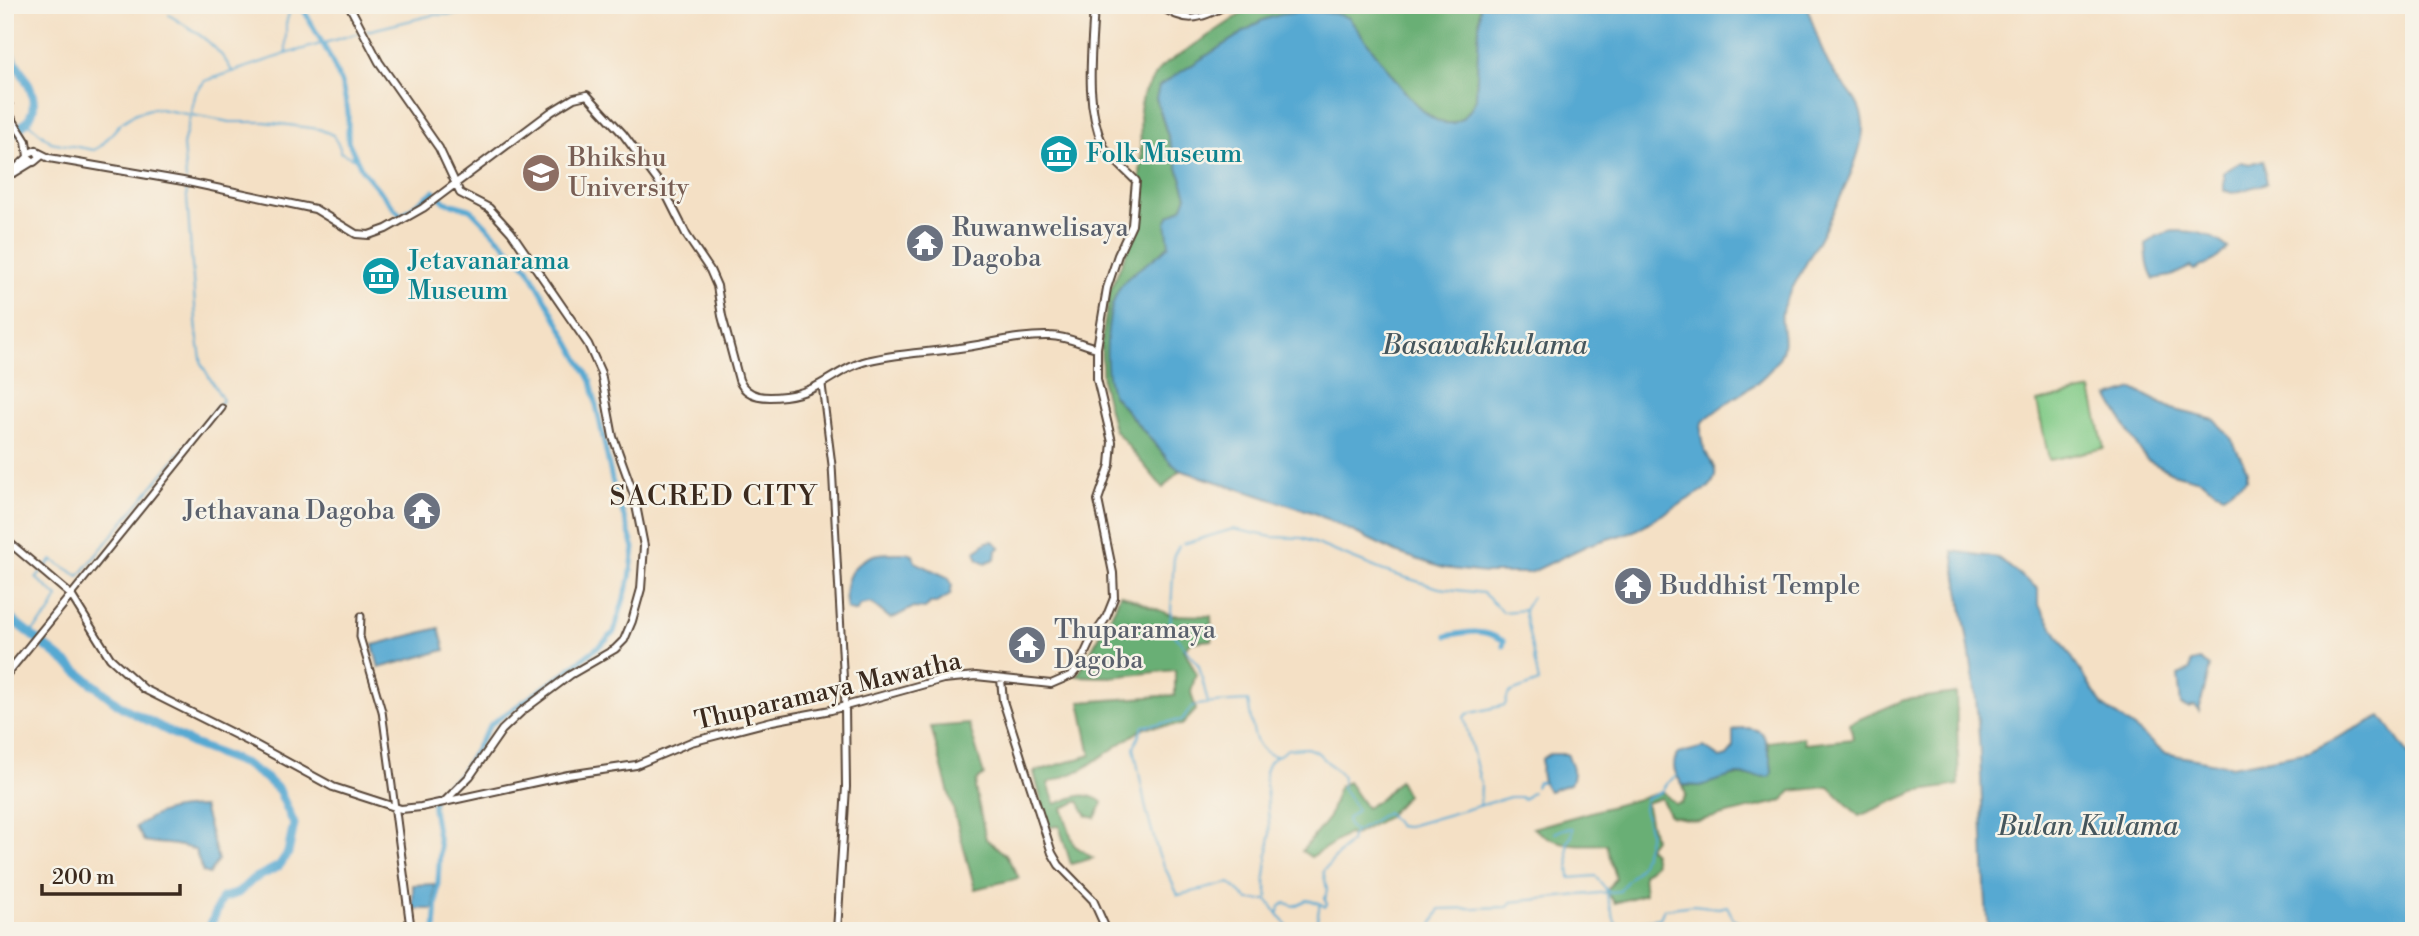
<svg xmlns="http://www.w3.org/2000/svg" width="2419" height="936" font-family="'Libre Bodoni',serif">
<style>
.green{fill:#82cb88;stroke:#5e7a53;stroke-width:2}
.forest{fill:#69af74;stroke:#526c49;stroke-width:2}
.water{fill:#57a9d2;stroke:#496a78;stroke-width:2}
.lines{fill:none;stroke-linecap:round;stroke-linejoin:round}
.stream{stroke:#57a9d2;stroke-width:2}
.canal{stroke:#57a9d2;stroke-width:5}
.river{stroke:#57a9d2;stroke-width:9}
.tertiary-casing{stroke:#574537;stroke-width:9}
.secondary-casing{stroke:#574537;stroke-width:10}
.tertiary{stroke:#fff;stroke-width:5}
.secondary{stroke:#fff;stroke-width:6}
.labels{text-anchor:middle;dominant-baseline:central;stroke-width:5;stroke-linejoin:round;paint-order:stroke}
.culture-label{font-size:26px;fill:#0d838f;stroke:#f7f3e8;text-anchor:start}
.education-label{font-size:26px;fill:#785e54;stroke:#f7f3e8;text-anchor:start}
.worship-label{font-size:26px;fill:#5b616d;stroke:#f7f3e8;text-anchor:start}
.street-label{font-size:26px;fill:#3b2a1e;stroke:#f7f3e8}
.water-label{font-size:28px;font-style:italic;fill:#45565d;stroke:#f7f3e8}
.neighbourhood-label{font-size:28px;letter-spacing:2px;fill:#3b2a1e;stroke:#f7f3e8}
</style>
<rect width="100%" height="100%" fill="#f7f3e8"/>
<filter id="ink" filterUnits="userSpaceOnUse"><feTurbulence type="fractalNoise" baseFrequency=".0143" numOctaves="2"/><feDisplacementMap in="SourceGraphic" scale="14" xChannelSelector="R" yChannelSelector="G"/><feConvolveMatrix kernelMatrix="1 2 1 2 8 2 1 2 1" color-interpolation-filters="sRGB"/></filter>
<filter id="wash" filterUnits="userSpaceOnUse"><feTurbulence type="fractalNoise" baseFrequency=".00686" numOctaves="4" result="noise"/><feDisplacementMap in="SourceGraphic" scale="28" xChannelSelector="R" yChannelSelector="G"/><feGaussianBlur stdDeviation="1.57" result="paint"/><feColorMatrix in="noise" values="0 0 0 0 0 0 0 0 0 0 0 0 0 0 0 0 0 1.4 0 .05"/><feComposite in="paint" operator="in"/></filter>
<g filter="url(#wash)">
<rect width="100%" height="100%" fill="#f4e0c5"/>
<path class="green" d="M2091,390L2104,448L2049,460L2037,402Z"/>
<path class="forest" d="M1255,5H1480L1476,99C1449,156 1410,98 1389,71C1376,53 1362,36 1349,18L1156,99L1187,196L1183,207L1169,216V245L1163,252L1113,395L1171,463L1180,470L1163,488L1114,429L1103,387L1101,345L1110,290L1133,237L1136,222L1141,162L1140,109L1144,92L1161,67Z
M1120,594L1171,615L1211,616L1212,640L1191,642L1184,649L1196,673L1191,692L1196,710L1182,725L1145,727L1083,769L1048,783L1055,804C1074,798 1085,789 1103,803L1095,818L1087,816L1079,801L1062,808L1074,845L1093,858L1071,864L1059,826L1048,827L1034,772L1091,755L1080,702L1175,695V670L1111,677L1077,676L1115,608Z
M1956,693L1959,785L1915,792L1859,816L1829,787L1791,791L1782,801L1698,821L1670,816L1661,798L1646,803L1654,839L1648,847L1653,852L1655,864L1643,874L1645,894L1615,903L1606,892L1616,878L1606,844C1577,845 1557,847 1533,828L1663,792L1675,804L1681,803L1686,795L1683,785C1701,789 1715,778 1733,776C1750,774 1753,779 1772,773L1768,742L1803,737L1805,744L1853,739L1850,723L1904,700Z
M969,724L984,775L977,780L975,788L986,839L1006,855L1019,878L975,889L931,727Z
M1399,780L1407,795L1387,817L1353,836L1348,834L1311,857L1302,851L1329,817L1339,786L1348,782L1366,808L1382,798Z"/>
<path class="water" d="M1480,5H1806C1814,24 1819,47 1829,65C1841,86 1860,96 1863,123C1867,162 1804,265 1785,302C1775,322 1791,337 1779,358C1761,388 1725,399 1702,423C1700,431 1701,443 1705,451C1712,466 1722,471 1709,487L1634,531L1588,545L1530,573H1485L1443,568L1398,553L1314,513L1180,470L1171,463L1113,395C1102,371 1105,304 1123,283C1135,268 1156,260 1169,245L1166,223L1169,216L1183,207L1187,196L1156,98L1159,86L1261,21C1283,11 1326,8 1349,18C1362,36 1376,53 1389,71C1410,98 1449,156 1476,99Z
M2263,160L2267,183L2233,193L2224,191V172L2241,162L2250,164Z
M2173,231C2194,231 2211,233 2228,248L2215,260L2194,270L2190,267L2171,276L2154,279C2147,270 2147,256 2146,245L2156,236Z
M2133,389L2172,409L2215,420L2231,438L2247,470V479L2223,495L2200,480L2172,473L2147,460L2130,435L2109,397Z
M987,542L993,541L1000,547L996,550L995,559L985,563L978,559L975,551Z
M1953,551L1998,558L2038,589V604L2103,706L2138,731L2164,753L2231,766L2309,752L2381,716L2414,762V931H1988C1981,854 1984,777 1976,700C1971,650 1960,601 1953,551Z
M907,553L913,555L915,562L949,578L952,585L950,595L936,603H930L925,609L912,608L891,619L871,603L860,605L856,612L847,609C842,586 848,564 874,555C883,552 897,553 907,553Z
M439,628L445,650L379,668L373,645Z
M2200,660L2210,667L2199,711L2195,706L2188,708L2181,705L2178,675L2190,670L2191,662Z
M1742,728C1766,728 1764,736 1769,754C1771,761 1772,765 1772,773L1769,777L1735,775L1700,786L1683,785C1675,774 1671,767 1677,754L1704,747L1720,758L1727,756L1733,749V731Z
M1550,754H1567C1572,764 1576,773 1570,784L1549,791C1540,782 1541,771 1542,759Z
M203,807L218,860L209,874L203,872L195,850C178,843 162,845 144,841L136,827C160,809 175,808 203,807Z
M435,884L434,909H413V885Z"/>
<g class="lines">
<path class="stream" d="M169,15C194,31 217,43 232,71
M367,31L433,15L515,12L534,5
M286,53V24L289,13
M26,121L51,142L94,150L101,146L121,123L136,113L154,108L230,122H265L319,129L333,135L340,148V152L357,160
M186,180L183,145L196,92L205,81L286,54L362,32
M1183,544L1233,529L1272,537L1302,538L1384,571L1439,588L1483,593L1503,612L1524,610
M1179,546L1174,555L1170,629L1199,666L1208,703
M45,568L52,560L79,576L223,400L202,365L197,333L186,185
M31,633L49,614L58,597L36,578L41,572
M1276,756C1251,752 1252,721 1248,701C1237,702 1198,702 1192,707C1188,710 1185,716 1182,720L1143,726L1134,747L1146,809L1158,853L1178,895L1230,883L1248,900H1268C1274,911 1283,918 1290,930L1296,931
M1535,787L1538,782H1542
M1480,806L1481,784L1464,717L1467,714L1505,705L1508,695L1511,692L1539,682L1524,610L1532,597
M1357,831L1387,812L1398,826L1405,827L1510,797H1520L1524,799L1532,792
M1555,833L1563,829L1573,828L1572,836L1567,842L1570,878L1596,876L1608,892L1607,897L1618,931
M1268,899L1265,876L1270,835L1265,772L1269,762L1288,749L1307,748L1317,752L1343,777L1342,788L1357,810L1347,819L1349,827L1356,831L1351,837L1350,842L1323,871L1327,889L1325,900L1327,904L1325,907L1320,903L1307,900L1294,906L1286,903L1280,906L1278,914
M1617,925L1660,918L1664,909L1693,905L1719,908L1727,906L1733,918L1752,931
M1315,931L1320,903
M1429,931L1440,909L1508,907L1511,902L1620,891C1625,881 1637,873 1641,864C1643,858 1648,842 1649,837C1651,823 1640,814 1646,799L1661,792L1666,784L1676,776
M1805,931H1812"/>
<path class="canal" d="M301,5L329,55L342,85L348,112V141L362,170L401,216L434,191L445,202L470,209L528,268L591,381L612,480L634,548L630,578L614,632L604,642L562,675L491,724L460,775L436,793L433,800V809L440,849L435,931
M1447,636C1469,631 1485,629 1504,641L1503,646"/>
<path class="river" d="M5,47C16,65 43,95 30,117C24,126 13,133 5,140
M5,614L122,707L193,744L245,764L268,780L279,790L294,824L288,853L279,866L252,880L238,893L222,898L208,931"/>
</g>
</g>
<g filter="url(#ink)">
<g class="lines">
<defs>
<path id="tertiary" d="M1157,5C1188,24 1196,21 1228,5
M822,385L832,465L845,706
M71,595L222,408
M361,616L360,637L382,711L395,808"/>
<path id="secondary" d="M349,5L379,62L439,148L460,193L489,208L511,232L588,344L601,373L613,437L634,495L644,546L641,589L632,621L624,640L615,649L570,675L522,711L502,730L470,776L444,802
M5,103L9,106L7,111L26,141L28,157
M39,153L49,158L183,181L315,209L356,234L369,235L386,229L423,208L551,112L574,98L587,95L623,134L663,188L687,236L710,270L717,286L722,316L739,380C747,399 767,398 785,396C820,392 834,371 863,362C894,353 928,353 959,348C989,344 1020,335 1050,336C1066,336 1081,344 1097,348
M28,157L34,162L40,157L36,150L29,153
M14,173L32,162
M5,179L28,157
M5,539L71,595L110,658L144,689L252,743L333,787L401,809L421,807L568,775L636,765L691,742L772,721L831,710L943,679L976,676L1051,684L1072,675L1078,668L1091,640L1106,618L1114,598L1113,573L1098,500L1110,465L1112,442L1097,379V348L1107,288L1118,255L1132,225L1136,181C1126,170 1110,158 1103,145C1084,103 1092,50 1094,5
M5,676L71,595
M1001,679L1003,701L1052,853L1059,865L1093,900L1107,931
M395,808L411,931
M837,931L846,787L845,706"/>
</defs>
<use href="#tertiary" class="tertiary-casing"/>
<use href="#secondary" class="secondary-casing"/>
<use href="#tertiary" class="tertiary"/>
<use href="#secondary" class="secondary"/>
</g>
</g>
<defs>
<symbol id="museum-disc" viewBox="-11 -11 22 22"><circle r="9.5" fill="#0f9aa8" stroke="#f7f3e8"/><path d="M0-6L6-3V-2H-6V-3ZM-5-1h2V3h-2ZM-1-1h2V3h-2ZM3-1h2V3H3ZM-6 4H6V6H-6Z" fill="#fff"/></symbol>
<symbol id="university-disc" viewBox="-11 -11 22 22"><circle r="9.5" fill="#8d6e63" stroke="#f7f3e8"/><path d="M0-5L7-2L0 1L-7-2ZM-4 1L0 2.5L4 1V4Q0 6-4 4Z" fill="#fff"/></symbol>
<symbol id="temple-disc" viewBox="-11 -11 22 22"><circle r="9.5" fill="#6b7280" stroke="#f7f3e8"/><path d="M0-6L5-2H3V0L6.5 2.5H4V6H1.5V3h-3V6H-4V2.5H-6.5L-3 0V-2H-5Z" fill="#fff"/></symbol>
</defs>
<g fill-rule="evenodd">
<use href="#museum-disc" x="1037" y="132" width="44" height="44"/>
<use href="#university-disc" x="519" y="151" width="44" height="44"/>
<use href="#temple-disc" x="903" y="221" width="44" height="44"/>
<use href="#museum-disc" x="359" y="254" width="44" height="44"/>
<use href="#temple-disc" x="400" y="489" width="44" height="44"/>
<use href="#temple-disc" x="1611" y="564" width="44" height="44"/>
<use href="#temple-disc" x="1005" y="623" width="44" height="44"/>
</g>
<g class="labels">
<g class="culture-label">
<text x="1086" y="154">Folk Museum</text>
<text x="408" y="261">Jetavanarama<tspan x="408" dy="30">Museum</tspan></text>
</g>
<g class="education-label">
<text x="568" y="158">Bhikshu<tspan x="568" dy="30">University</tspan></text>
</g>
<g class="worship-label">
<text x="952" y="228">Ruwanwelisaya<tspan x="952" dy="30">Dagoba</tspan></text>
<text x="395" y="511" text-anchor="end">Jethavana Dagoba</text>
<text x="1660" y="586">Buddhist Temple</text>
<text x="1054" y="630">Thuparamaya<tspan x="1054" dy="30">Dagoba</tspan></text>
</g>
<g class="street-label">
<text transform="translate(828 691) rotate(-13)">Thuparamaya Mawatha</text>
</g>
<g class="water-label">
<text x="1485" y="345">Basawakkulama</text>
<text x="2088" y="826">Bulan Kulama</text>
</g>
<g class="neighbourhood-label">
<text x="714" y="496">SACRED CITY</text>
</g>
</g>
<rect width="2419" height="936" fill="none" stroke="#f7f3e8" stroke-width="28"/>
<path d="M42 884v10h138v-10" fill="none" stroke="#3b2a1e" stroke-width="3.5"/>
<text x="52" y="884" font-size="21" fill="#3b2a1e" stroke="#f7f3e8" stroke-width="5" paint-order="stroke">200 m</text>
</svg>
